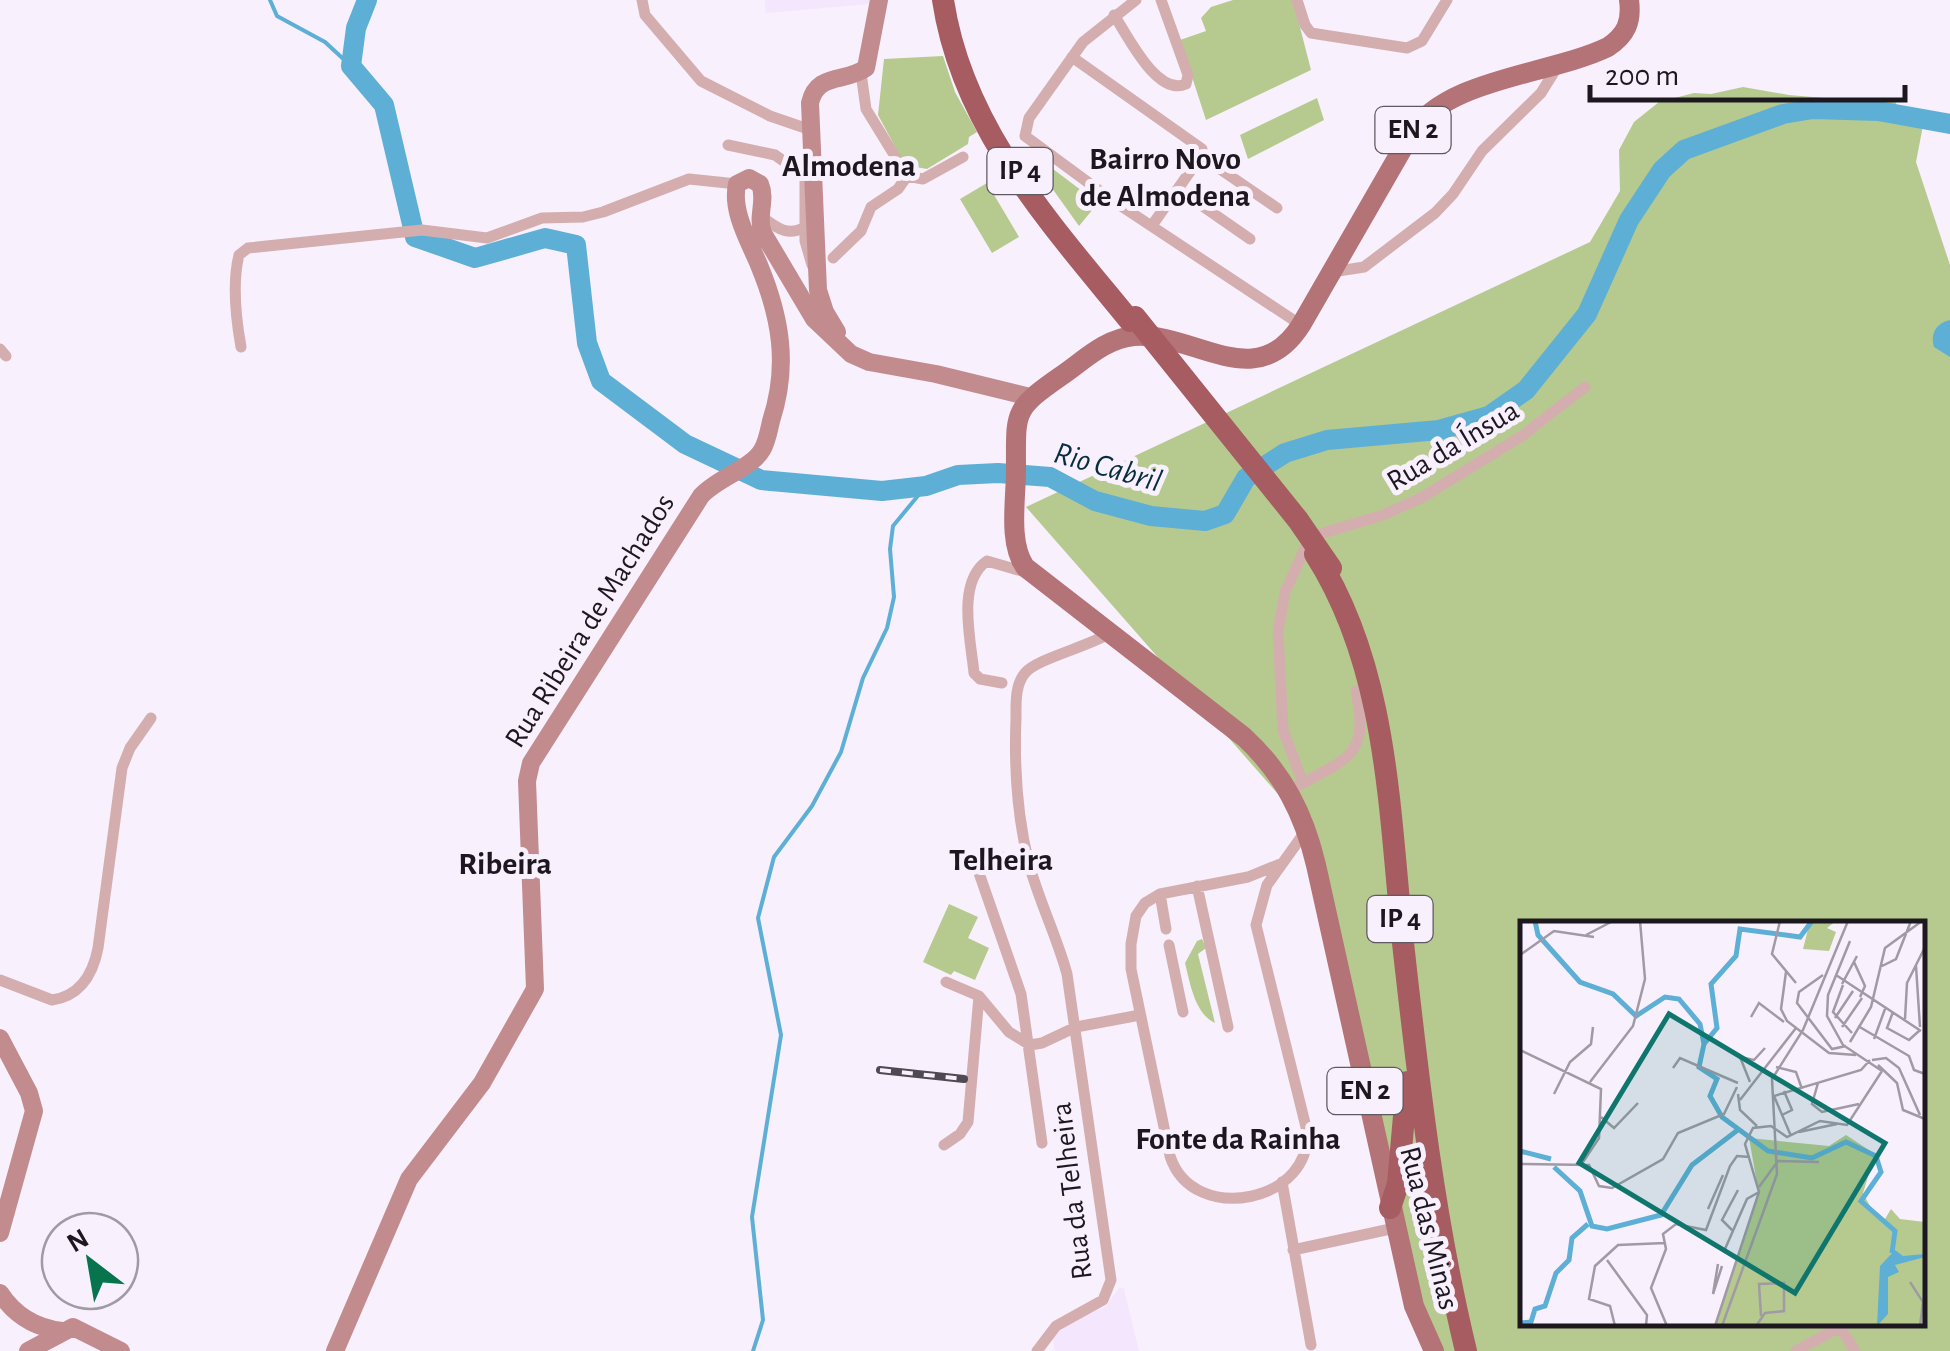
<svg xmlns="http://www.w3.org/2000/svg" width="1950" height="1351" font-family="'Alegreya Sans',sans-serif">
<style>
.built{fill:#f4e6fc}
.green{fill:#b6ca8f;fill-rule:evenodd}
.water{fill:#5eafd6}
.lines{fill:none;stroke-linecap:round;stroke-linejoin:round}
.stream{stroke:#5eafd6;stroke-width:4}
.river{stroke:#5eafd6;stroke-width:20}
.street{stroke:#d4aeaf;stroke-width:11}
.secondary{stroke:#c28c8e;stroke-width:18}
.primary{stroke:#b47376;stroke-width:20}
.highway{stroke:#a75c62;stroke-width:22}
.rail-casing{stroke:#4f4952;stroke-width:8}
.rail{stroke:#f8f0fd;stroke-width:4;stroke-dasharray:11;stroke-linecap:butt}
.highway-bridge{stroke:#a75c62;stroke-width:22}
.labels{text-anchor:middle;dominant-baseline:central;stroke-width:10;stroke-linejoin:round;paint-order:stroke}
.shield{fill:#f8f0fd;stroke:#5f5962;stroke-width:2.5}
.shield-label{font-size:28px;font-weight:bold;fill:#1d1820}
.street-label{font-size:30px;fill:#1d1820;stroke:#f8f0fd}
.neighbourhood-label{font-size:32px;font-weight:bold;fill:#1d1820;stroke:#f8f0fd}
.water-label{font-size:32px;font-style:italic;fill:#072e3e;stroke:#f8f0fd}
.inset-river{fill:none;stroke:#5eafd6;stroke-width:5}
.inset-road{fill:none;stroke:#a09aa5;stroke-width:2.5}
.view{fill:#0f766e;fill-opacity:0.15;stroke:#0f766e;stroke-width:5}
.inset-edge{fill:none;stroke:#1d1820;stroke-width:5}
</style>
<rect width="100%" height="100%" fill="#f8f0fd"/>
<path class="built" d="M765,0H870L869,4L858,5L766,13Z
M1120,1287L1124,1289L1139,1351H1055L1052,1336L1066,1323L1105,1307Z"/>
<path class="green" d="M1233,0H1293L1311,70L1206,120L1180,40L1206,31L1201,18L1211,7Z
M943,56L955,92L977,132L969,137L968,144L927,169L905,165L878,115L884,59Z
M1743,87L1789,95L1883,103L1894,98L1897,106L1926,110L1916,162L1950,265V1351H1430L1320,842L1026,507L1590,242L1620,191L1619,150L1634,122L1659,102L1694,93L1711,94ZM1522,924H1922V1324H1522Z
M1317,98L1324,120L1248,159L1240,135Z
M1053,169L1098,203L1079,226L1044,177Z
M987,183L1019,237L992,253L960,199Z
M949,904L978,917L968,938L989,948L975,980L954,971L951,975L923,962Z
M1202,939L1206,948L1198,954L1215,1023C1195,1014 1190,983 1185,963L1197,941Z"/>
<path class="water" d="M1950,320V357L1934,347C1930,334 1936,323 1950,320Z"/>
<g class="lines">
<path class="stream" d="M270,0L277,16L325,42L351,66
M753,1351L763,1320L752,1217L781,1035L758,918L774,857L812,806L841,752L863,678L887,628L894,597L890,549L893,526L926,486"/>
<path class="river" d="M367,0L356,28L351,66L384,105L415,237L475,258L545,238L576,245L587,343L601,381L685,444L761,480L882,491L926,486L958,475L998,473L1050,477L1095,501L1151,516L1205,521L1225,514L1246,478L1285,453L1327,440L1439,430L1489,416L1526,390L1587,314L1629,220L1662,170L1684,150L1783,114L1813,109L1878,111L1950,124"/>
<path class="street" d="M642,0L645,15L701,81L770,116L808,129
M1136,0L1083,42L1029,118L1025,136L1112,200L1301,325
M1297,0L1305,25L1311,33L1407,48L1422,41L1447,0
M1114,15C1128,36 1157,97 1186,84L1188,75L1161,0
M1072,57L1202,149L1201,156L1153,224
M861,73L866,109L907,176L923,179L963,157
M728,145L775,155L813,182
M1201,156L1277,208
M805,180V241L812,265
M1178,189L1250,239
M759,215C775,226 786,238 805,227
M833,258L861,231L871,207L898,189L907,176
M1332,272L1364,267L1435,213L1453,194L1482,151L1541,93L1559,64
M241,347C236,319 232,283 239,255L248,248L422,230L487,238L542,218L583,217L603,212L689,179L737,184
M0,349L6,356
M1002,683L980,679L974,673C971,641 956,582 987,561L1025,572
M1303,783C1354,756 1368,751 1356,691
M1288,791L1303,783L1283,730L1278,631L1285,592L1307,544L1323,533L1383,515L1421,498L1522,436L1585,387
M1002,857L983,863L979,873L1021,994L1042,1143
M1280,864L1248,877L1160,894L1145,903L1136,916L1131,944V969L1170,1156C1193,1228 1318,1201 1306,1127L1256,925L1267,885L1307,829
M1197,886L1228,1027
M1160,894L1166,929
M1169,945L1183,1012
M0,980L52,1000C80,996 93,974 98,948L122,768L130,748L151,718
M946,982L979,996L1009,1032L1030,1045L1042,1043L1076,1027L1140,1015
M944,1145L960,1134L968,1122L979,996
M1282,1182L1311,1345
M1293,1250L1395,1228
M1037,1351L1056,1326L1103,1300L1111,1280L1067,974C1057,937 1039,901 1029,864C1017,816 1014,767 1016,718C1016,703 1015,685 1025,673C1036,659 1087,647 1108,634
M1796,1351L1836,1329L1843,1332L1855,1351"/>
<path class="secondary" d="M837,332L825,312L818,290L810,103C817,72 845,83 866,68L879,0
M0,1038L29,1093L34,1111L0,1233
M0,1293C15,1316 35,1328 62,1331
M28,1351L73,1327L121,1351
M335,1351L409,1179L482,1083L535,989L527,781L531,763L701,496C717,478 752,468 762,450C767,442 769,430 771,421C789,366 781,318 759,265C749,241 731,211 737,184L749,178L760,184C767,201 756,216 763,233L814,319L851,354L869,362L936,374L1030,397"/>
<path class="primary" d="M1434,1351L1414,1306L1316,865C1304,814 1283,773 1244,737L1025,567C1008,542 1016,500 1016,470C1016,412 1012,410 1061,376C1083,361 1106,338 1134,336C1195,332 1256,396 1301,325L1411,134C1446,78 1550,75 1608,47C1626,35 1632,22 1629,0"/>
<path class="highway" d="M943,0C962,128 1051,224 1130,321
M1315,554C1390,671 1389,818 1404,952C1419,1086 1434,1219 1466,1351
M1390,1208L1398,1184L1407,1082"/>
<defs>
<path id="rail" d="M880,1070L964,1079"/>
</defs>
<use href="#rail" class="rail-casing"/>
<use href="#rail" class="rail"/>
<path class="highway-bridge" d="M1135,317L1298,520L1331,568"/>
</g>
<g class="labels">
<g class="shield">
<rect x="1375.5" y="107" width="75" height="46" rx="8"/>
<rect x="987.5" y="148" width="65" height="46" rx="8"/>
<rect x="1367.5" y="896" width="65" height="46" rx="8"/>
<rect x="1327.5" y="1068" width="75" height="46" rx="8"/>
</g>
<g class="shield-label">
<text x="1413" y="130">EN 2</text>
<text x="1020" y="171">IP 4</text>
<text x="1400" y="919">IP 4</text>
<text x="1365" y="1091">EN 2</text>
</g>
<g class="street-label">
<text transform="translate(1453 446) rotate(-31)">Rua da Ínsua</text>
<text transform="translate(590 621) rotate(-58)">Rua Ribeira de Machados</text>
<text transform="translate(1072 1191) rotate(-97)">Rua da Telheira</text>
<text transform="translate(1429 1228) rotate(76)">Rua das Minas</text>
</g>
<g class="neighbourhood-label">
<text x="1165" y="159">Bairro Novo<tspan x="1165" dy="37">de Almodena</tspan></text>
<text x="849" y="166">Almodena</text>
<text x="1001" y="860">Telheira</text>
<text x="505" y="864">Ribeira</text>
<text x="1238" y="1139">Fonte da Rainha</text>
</g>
<g class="water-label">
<text transform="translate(1108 467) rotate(16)">Rio Cabril</text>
</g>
</g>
<g transform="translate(1520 921)">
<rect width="405" height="405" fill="#f8f0fd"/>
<path d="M290,0H316L307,7L316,11L309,30L283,28ZM326,214L355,233L343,272L351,287L365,298L371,288L380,298L405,301V405H195L239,273L229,217L309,225Z" fill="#b6ca8f"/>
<path d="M375,329L383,335L405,333V336L375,344L379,351L368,356V393L357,405L360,345Z" fill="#5eafd6"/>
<path class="inset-river" d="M15,0L18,14L60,61L93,73L116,95L145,76L159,78L180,103L184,123M292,0L280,16L220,8L216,35L191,63L197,107L184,123L179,146L197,158L190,175L202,196L248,230L292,237L326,221L356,235L361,251L341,280L375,310L372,332M0,230L31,238M34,246L60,270L72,305L87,308L141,294L172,244L219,208M0,402L11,401L15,388L25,385L36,352L49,339L52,317L68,303"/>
<path class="inset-road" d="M260,0L252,33L276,62M66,14L93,0M330,20L308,74L307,95L323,124L362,150M0,34L34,10L74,16M334,41L345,65L340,76M396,45L400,106M360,46L376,38L391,0M266,51L261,88L267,100L309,132L336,134M303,54L279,71L277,82L312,128L326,125M316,54L401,110M322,63L337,35M323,64L313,91L332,112M373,91L367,107L389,119L399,110M231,96L239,82L264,101M315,97L333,70M385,98L387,62L405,26M338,105L389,135L394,149L405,153M322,106L342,77M354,118L365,88M330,121L351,86L365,27L402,0M0,129L81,168L79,217L61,244M352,139L366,137L379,147L400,194M358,144L377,162L383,189L405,198M256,146L276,151L282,168M153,147L160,137L218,162M70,161L113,105L125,58L120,0M230,161L220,136L234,139L245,127M298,162L292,183L302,191L339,183M34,173L50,141L71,123L73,106M218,173L220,189L237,205M220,179L276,107M262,194L272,189L264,170M81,196L94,207L118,182M279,211L317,203M271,215L254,175L341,149L350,139M0,243L69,244L79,265L92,267L143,238L158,212L204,193L217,166M239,266L258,240L299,241M188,288L203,254M212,309L202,299L218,269M205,328L227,278L239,271M87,339L127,394L126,405M198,343L193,373L202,345M390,361L403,381L400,405M95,405L90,385L69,378L75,345L98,324L145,322M147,405L131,367L146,328L143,313L156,303L186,309L210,245L217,235L230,236M195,405L239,271L225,223L233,207L251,205L267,216L300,200L327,204L362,150M202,405L257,253L252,158L283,109L328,0M236,405L245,392L264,390V362L239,363L241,395"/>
<path class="view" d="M149,93L365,222L275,372L59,242Z"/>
<rect width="405" height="405" class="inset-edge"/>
</g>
<g transform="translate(90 1261) rotate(329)"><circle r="48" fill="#f8f0fd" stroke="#a09aa5" stroke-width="2.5"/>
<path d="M0-8L18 38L0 25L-18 38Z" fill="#08744e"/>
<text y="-15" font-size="28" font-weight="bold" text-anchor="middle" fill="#1d1820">N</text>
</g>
<path d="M1590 85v15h315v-15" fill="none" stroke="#1d1820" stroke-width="5"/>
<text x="1605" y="85" font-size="30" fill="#1d1820" stroke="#f8f0fd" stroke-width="8" paint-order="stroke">200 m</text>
</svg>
